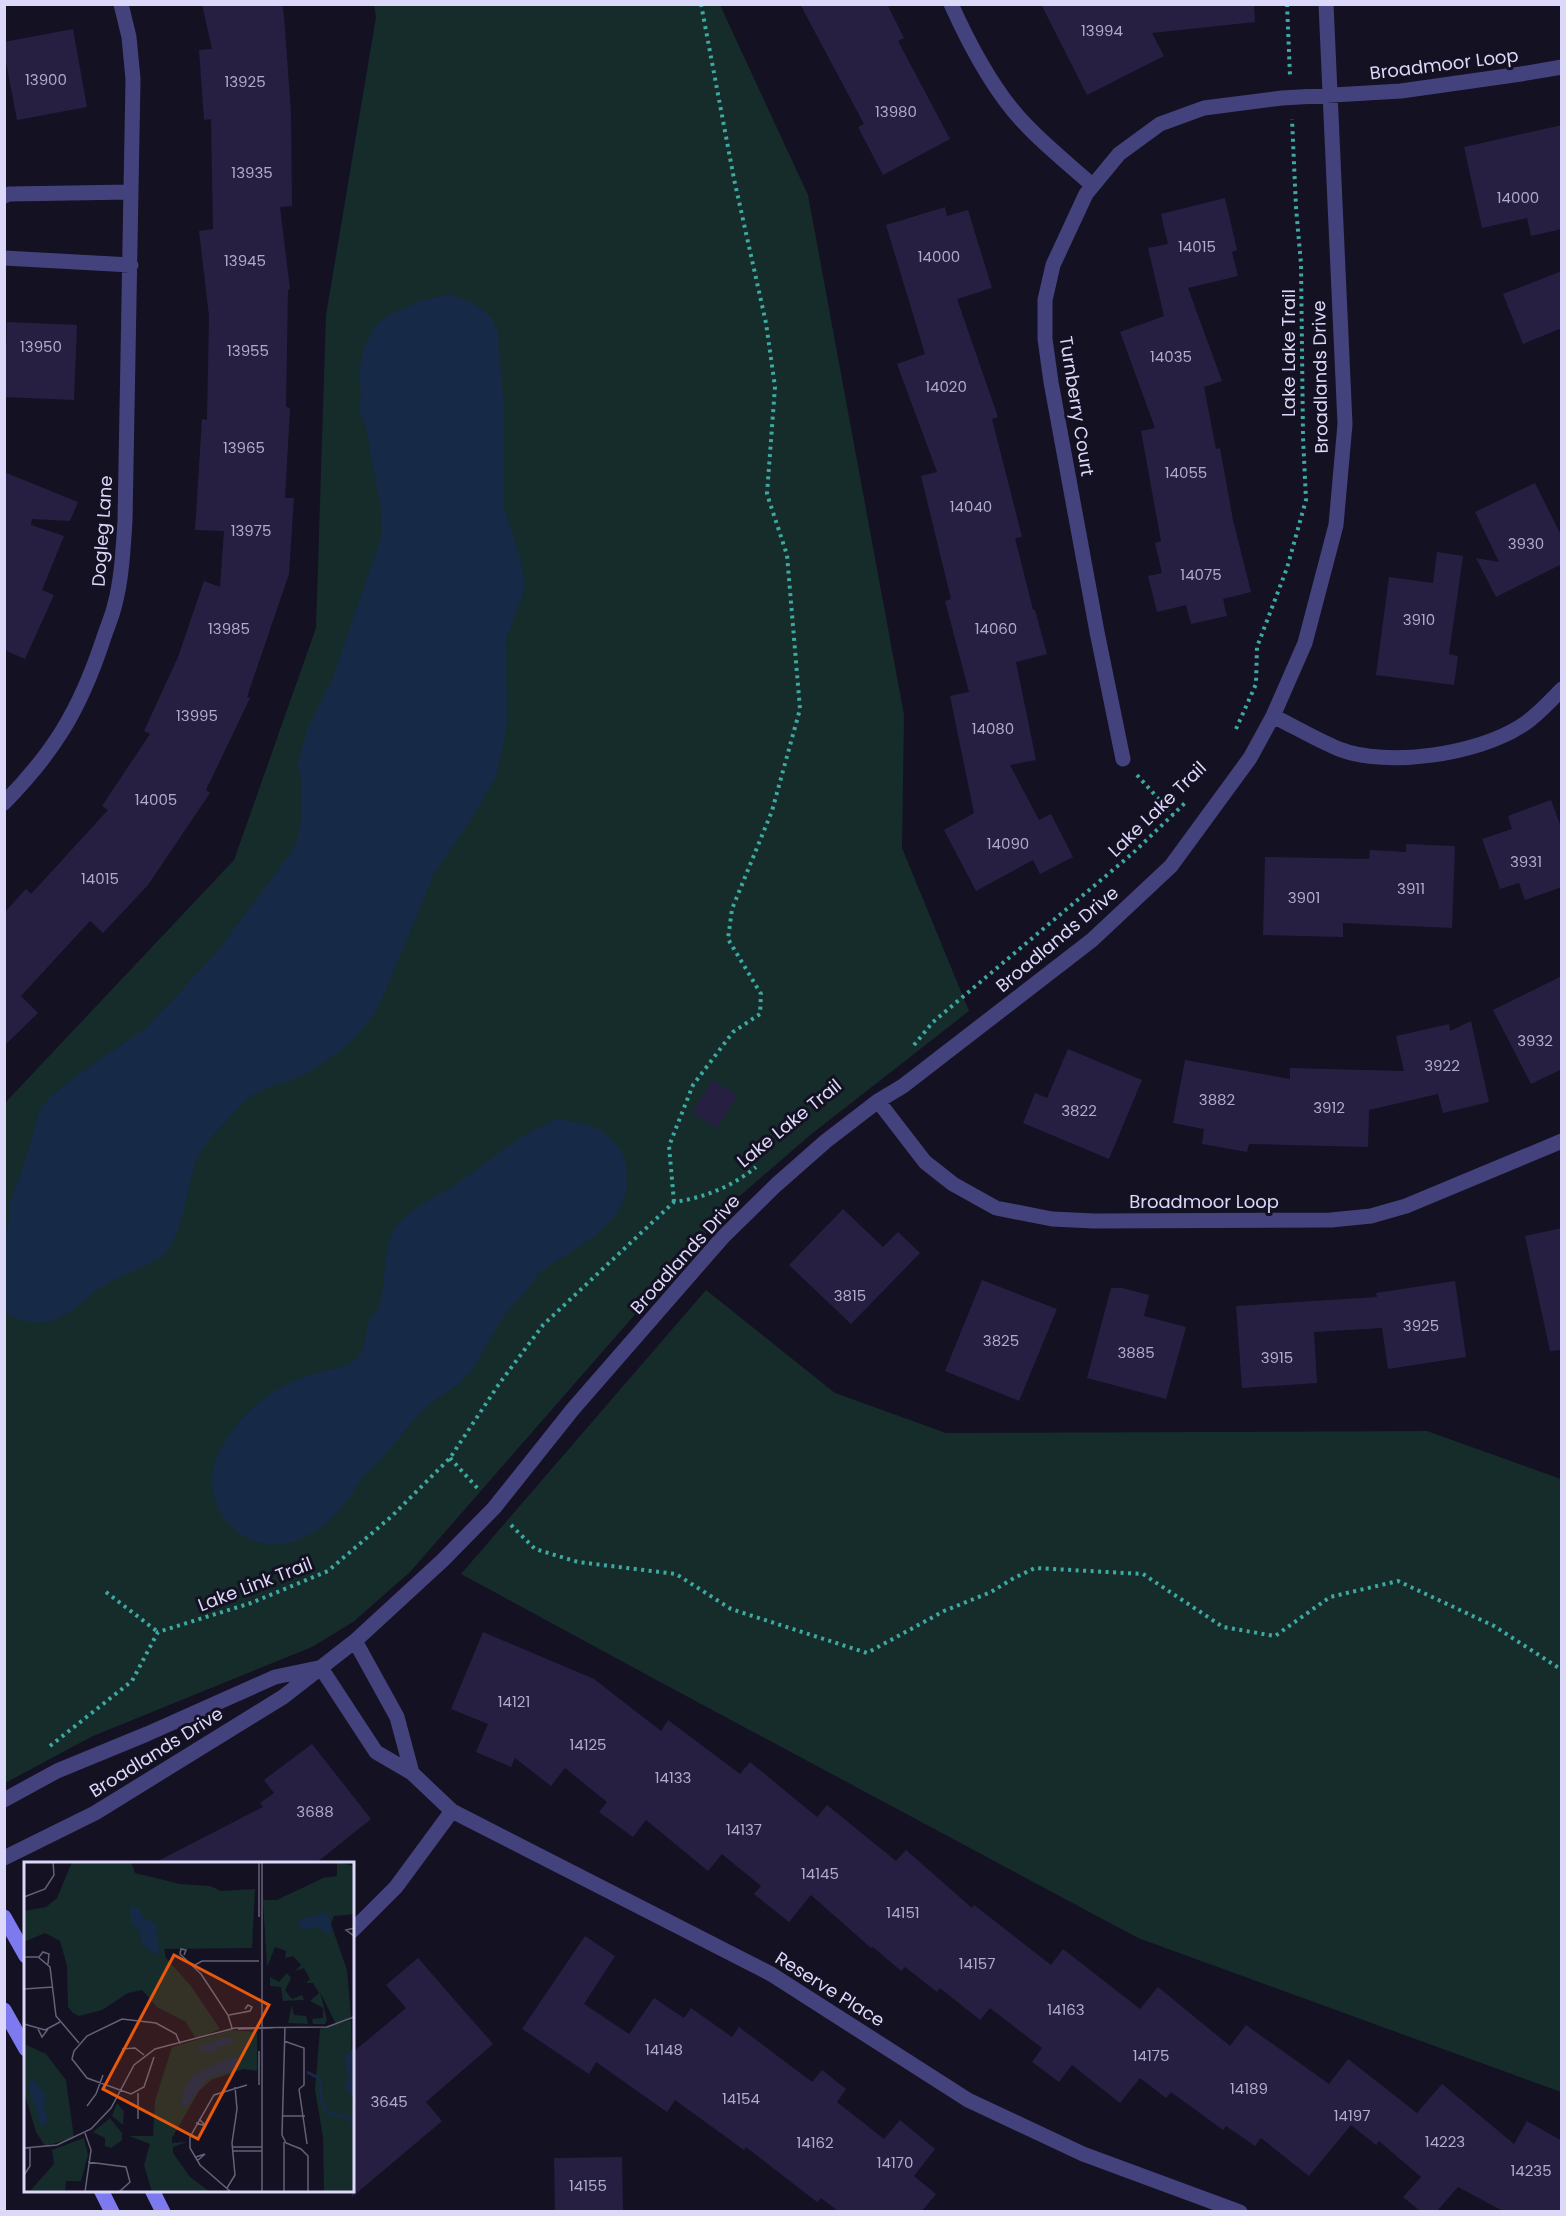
<svg xmlns="http://www.w3.org/2000/svg" width="1566" height="2216" font-family="Poppins,sans-serif">
<style>
.green{fill:#152c2b}
.water{fill:#162a48}
.building{fill:#261f42}
.lines{fill:none;stroke-linecap:round;stroke-linejoin:round}
.path{stroke:#3da9a2;stroke-width:4;stroke-dasharray:3 4.5;stroke-linecap:butt}
.minor{stroke:#44427d;stroke-width:15}
.secondary{stroke:#7d7aef;stroke-width:15}
.labels{text-anchor:middle;dominant-baseline:central;stroke-width:6;stroke-linejoin:round;paint-order:stroke}
.number-label{font-size:15px;fill:#aeaacc}
.street-label{font-size:18px;fill:#dcd8fa;stroke:#141123}
.inset-river{fill:none;stroke:#162a48;stroke-width:3}
.inset-road{fill:none;stroke:#646179;stroke-width:1.5}
.view{fill:#e8590c;fill-opacity:0.15;stroke:#e8590c;stroke-width:3}
.inset-edge{fill:none;stroke:#dcd8fa;stroke-width:3}
</style>
<rect width="100%" height="100%" fill="#141123"/>
<path class="green" d="M374,5H720L808,195L904,715L902,848L969,1011L809,1136L735,1200L410,1572L353,1622L312,1647L93,1736L5,1783L4,1104L234,860L316,628L326,315L376,17Z
M706,1290L835,1393L946,1433L1427,1431L1561,1479V2092L1138,1938L675,1690L461,1574Z"/>
<path class="water" d="M450,294L470,302L480,308L492,318L498,333L504,410V508L519,553L525,584L523,594L506,639L507,725L496,777L470,821L434,874L381,1001C365,1035 331,1061 299,1077C280,1085 256,1088 242,1104C228,1120 204,1142 196,1161C185,1191 186,1229 164,1255C144,1267 122,1275 102,1287C91,1293 83,1303 73,1310C51,1325 27,1327 5,1312V1235L9,1222L10,1202L22,1171L41,1107L52,1095L93,1064L145,1029L217,952L289,855L297,840L301,823V779L298,765L307,730L332,680L381,538V510L366,427L359,412L361,394L359,372L364,348L375,326L390,314L424,300Z
M554,1120C580,1120 606,1127 620,1150C626,1159 627,1169 627,1180C628,1218 588,1241 560,1259C554,1263 545,1267 539,1273C535,1277 532,1283 528,1288C519,1300 508,1309 500,1322C483,1348 475,1376 447,1392C421,1407 405,1432 385,1454C378,1462 370,1469 363,1477C356,1486 352,1495 345,1504C319,1535 279,1559 241,1534C223,1522 211,1501 212,1480C212,1465 219,1451 227,1439C247,1407 274,1387 310,1375C322,1371 350,1367 357,1358C367,1346 364,1335 369,1322C371,1316 377,1312 379,1306C387,1285 382,1253 393,1231C404,1210 444,1193 464,1179C496,1156 517,1136 554,1120Z"/>
<path class="building" d="M202,4H282L284,15L291,113L292,206L280,207L290,289L288,290L286,407L290,408L285,498H294L289,574L247,697L250,698L206,790L210,793L148,885L103,933L90,921L21,996L38,1013L4,1046V913L26,889L31,894L108,810L102,806L150,734L144,731L178,657L204,581L220,587L224,531L195,530L202,419L207,420L209,316L199,231L213,229L211,119L204,120L199,50L212,49Z
M800,4H887L904,38L898,41L950,139L883,175L858,127L864,124Z
M1041,4H1254L1255,22L1152,33L1164,56L1087,95Z
M73,29L87,107L17,120L4,52V42Z
M1562,125V229L1531,236L1527,218L1482,228L1464,147Z
M1225,198L1237,250L1232,252L1238,276L1188,288L1222,381L1204,387L1216,449L1220,448L1233,520L1251,592L1223,599L1227,616L1191,624L1186,605L1157,612L1148,576L1162,573L1155,543L1161,541L1141,431L1155,428L1120,332L1164,316L1148,248L1168,244L1161,214Z
M945,207L947,216L968,210L992,288L957,299L998,417L992,419L1022,537L1015,538L1033,610H1035L1047,654L1016,662L1036,760L1010,765L1039,820L1051,814L1073,857L1040,874L1033,860L976,891L944,830L974,813L950,696L969,692L945,601L951,599L921,476L937,472L897,364L925,354L886,225Z
M1562,271V328L1523,344L1503,294Z
M7,322L77,325L74,400L4,397Z
M4,472L78,502L70,521L32,519L31,525L64,536L42,590L54,595L25,659L4,650Z
M1535,483L1562,537V564L1496,597L1476,558L1499,562L1475,512Z
M1437,552L1463,556L1449,654L1458,656L1454,685L1376,675L1389,577L1433,583Z
M1551,800L1562,830V887L1525,900L1519,883L1500,889L1482,839L1512,829L1508,816Z
M1406,844L1455,846L1452,928L1343,923V937L1263,935L1265,857L1369,859L1370,850L1406,852Z
M1562,976V1069L1531,1084L1493,1010Z
M1471,1021L1489,1102L1443,1113L1438,1094L1369,1110L1368,1147L1249,1144L1247,1152L1202,1144L1204,1129L1173,1123L1185,1060L1290,1079V1068L1404,1071L1396,1036L1449,1024L1450,1031Z
M1068,1049L1142,1080L1109,1159L1023,1123L1035,1093L1047,1098Z
M713,1080L737,1096L717,1128L692,1112Z
M843,1209L883,1247L898,1232L920,1253L851,1324L789,1265Z
M1562,1228V1350L1550,1351L1525,1236Z
M982,1280L1057,1309L1019,1401L945,1371Z
M1455,1281L1466,1357L1388,1369L1382,1328L1314,1332L1317,1383L1242,1388L1236,1306L1377,1297L1376,1293Z
M1111,1288H1122L1149,1295L1144,1316L1186,1327L1166,1399L1087,1378Z
M483,1632L594,1679L661,1731L668,1720L740,1774L750,1762L817,1817L827,1805L896,1861L906,1850L972,1908L974,1905L1051,1965L1063,1949L1140,2009L1158,1987L1230,2046L1246,2025L1329,2084L1348,2059L1417,2113L1442,2084L1514,2144L1527,2121L1562,2141V2211H1503L1458,2187L1437,2211H1420L1403,2197L1421,2177L1379,2141L1376,2145L1351,2125L1309,2176L1261,2138L1255,2146L1226,2126L1223,2130L1171,2092L1166,2098L1140,2078L1120,2103L1072,2065L1059,2082L1032,2062L1042,2048L990,2008L980,2020L940,1988L937,1992L905,1967L901,1971L873,1947L871,1948L811,1895L789,1922L754,1894L761,1886L722,1854L708,1871L646,1820L633,1837L599,1812L607,1802L565,1768L551,1786L515,1758L511,1767L476,1752L488,1724L451,1709Z
M312,1744L371,1819L316,1863H154L263,1807L260,1803L274,1793L264,1780Z
M585,1936L615,1956L584,2004L629,2034L654,1998L684,2018L691,2008L732,2037L739,2027L812,2082L822,2070L846,2089L837,2102L884,2139L900,2120L935,2149L914,2176L936,2194L922,2211H838L821,2198L817,2202L746,2147L744,2150L675,2100L667,2112L596,2062L589,2074L522,2029Z
M418,1958L493,2044L426,2102L442,2121L352,2197V2053L406,2008L386,1985Z
M622,2157L623,2211H555L554,2158Z"/>
<g class="lines">
<path class="path" d="M1287,4L1290,76
M1236,729L1256,684L1257,647L1287,568L1306,500L1303,437L1301,264L1296,208L1292,119
M1137,775L1173,815
M914,1045L933,1022L1133,853L1185,803
M674,1202L669,1146L693,1085L733,1032L760,1014L761,994L728,939L732,909L772,811L800,709L787,555L767,494L775,387L766,323L734,179L701,4
M450,1458L480,1491
M511,1525L535,1549L578,1562L676,1574L731,1609L867,1653L944,1611L991,1592L1014,1578L1035,1568L1143,1574L1223,1627L1275,1636L1330,1597L1398,1581L1494,1626L1562,1670
M106,1592L158,1632
M50,1746L132,1681L158,1632L251,1603L328,1571L392,1516L450,1458L499,1384L543,1325L674,1202C704,1198 733,1186 756,1167"/>
<path class="minor" d="M951,4C969,44 996,95 1027,126C1047,147 1071,166 1092,185
M4,196L9,194L131,192
M4,258L131,265
M1273,716C1295,727 1317,740 1339,749C1387,768 1478,754 1521,726C1536,717 1549,702 1562,689
M1123,759L1097,632L1051,382L1045,339V300L1053,265L1086,194L1119,154L1160,124L1204,108L1282,98L1401,91L1521,74L1562,67
M4,803C54,752 79,711 102,643C106,630 112,617 115,604C122,577 123,549 125,521L133,79L129,37L121,4
M878,1101L925,1162L953,1184L996,1208L1052,1219L1094,1221L1331,1220L1371,1216L1406,1206L1562,1141
M355,1641L397,1717L412,1773
M321,1668L376,1752L412,1773L452,1811L771,1974L968,2100L1083,2154L1240,2212
M4,1800L57,1771L147,1734L275,1677L318,1668
M4,1858L95,1813L283,1697L355,1641L443,1560L494,1508L573,1409L722,1238L776,1185L826,1141L878,1101L903,1086L1092,940L1171,866L1250,758L1273,716L1305,643L1336,525L1345,424L1326,4
M352,1931L396,1887L452,1811"/>
<path class="secondary" d="M4,1917L26,1956
M4,2010L26,2049
M101,2190L112,2212
M152,2190L163,2212"/>
</g>
<g class="labels">
<g class="number-label">
<text x="1102" y="30">13994</text>
<text x="46" y="79">13900</text>
<text x="245" y="81">13925</text>
<text x="896" y="111">13980</text>
<text x="252" y="172">13935</text>
<text x="1518" y="197">14000</text>
<text x="1197" y="246">14015</text>
<text x="939" y="256">14000</text>
<text x="245" y="260">13945</text>
<text x="41" y="346">13950</text>
<text x="248" y="350">13955</text>
<text x="1171" y="356">14035</text>
<text x="946" y="386">14020</text>
<text x="244" y="447">13965</text>
<text x="1186" y="472">14055</text>
<text x="971" y="506">14040</text>
<text x="251" y="530">13975</text>
<text x="1526" y="543">3930</text>
<text x="1201" y="574">14075</text>
<text x="1419" y="619">3910</text>
<text x="229" y="628">13985</text>
<text x="996" y="628">14060</text>
<text x="197" y="715">13995</text>
<text x="993" y="728">14080</text>
<text x="156" y="799">14005</text>
<text x="1008" y="843">14090</text>
<text x="1526" y="861">3931</text>
<text x="100" y="878">14015</text>
<text x="1411" y="888">3911</text>
<text x="1304" y="897">3901</text>
<text x="1535" y="1040">3932</text>
<text x="1442" y="1065">3922</text>
<text x="1217" y="1099">3882</text>
<text x="1329" y="1107">3912</text>
<text x="1079" y="1110">3822</text>
<text x="850" y="1295">3815</text>
<text x="1421" y="1325">3925</text>
<text x="1001" y="1340">3825</text>
<text x="1136" y="1352">3885</text>
<text x="1277" y="1357">3915</text>
<text x="514" y="1701">14121</text>
<text x="588" y="1744">14125</text>
<text x="673" y="1777">14133</text>
<text x="315" y="1811">3688</text>
<text x="744" y="1829">14137</text>
<text x="820" y="1873">14145</text>
<text x="903" y="1912">14151</text>
<text x="977" y="1963">14157</text>
<text x="1066" y="2009">14163</text>
<text x="664" y="2049">14148</text>
<text x="1151" y="2055">14175</text>
<text x="1249" y="2088">14189</text>
<text x="741" y="2098">14154</text>
<text x="389" y="2101">3645</text>
<text x="1352" y="2115">14197</text>
<text x="1445" y="2141">14223</text>
<text x="815" y="2142">14162</text>
<text x="895" y="2162">14170</text>
<text x="1531" y="2170">14235</text>
<text x="588" y="2185">14155</text>
</g>
<g class="street-label">
<text transform="translate(1444 64) rotate(-7)">Broadmoor Loop</text>
<text transform="translate(1288 353) rotate(-90)">Lake Lake Trail</text>
<text transform="translate(1320 377) rotate(-91)">Broadlands Drive</text>
<text transform="translate(1077 406) rotate(81)">Turnberry Court</text>
<text transform="translate(102 531) rotate(-86)">Dogleg Lane</text>
<text transform="translate(1157 809) rotate(-44)">Lake Lake Trail</text>
<text transform="translate(1057 939) rotate(-40)">Broadlands Drive</text>
<text transform="translate(789 1123) rotate(-39)">Lake Lake Trail</text>
<text x="1204" y="1201">Broadmoor Loop</text>
<text transform="translate(685 1254) rotate(-48)">Broadlands Drive</text>
<text transform="translate(255 1584) rotate(-21)">Lake Link Trail</text>
<text transform="translate(156 1752) rotate(-32)">Broadlands Drive</text>
<text transform="translate(830 1989) rotate(32)">Reserve Place</text>
</g>
</g>
<g transform="translate(24 1862)">
<rect width="330" height="330" fill="#141123"/>
<path d="M48,0H107L111,11L156,22L186,24L197,29L231,27L228,86L140,87L142,96L167,124L196,167L172,177L162,160L133,145L118,128L104,131L78,148L55,154L49,151L44,145L43,104L36,79L21,71L0,80V49L22,45L33,36ZM313,0L330,4V52L310,54L307,62L323,108L327,155L312,162L296,130L303,158L301,162H289L288,157L299,156V146L286,139L295,131L289,121H282L286,117L280,106L271,109L277,103L269,94L261,96L262,89L251,85L243,105L239,38H253L299,16L313,14ZM263,111L267,116L261,128L268,137L278,133L280,138L259,139L257,125L246,124V115L255,120ZM268,143L270,153L282,154L284,162L264,161ZM327,158L330,330H300L299,275L291,228L296,167ZM207,168L233,170V209L219,207L187,218L175,229L148,276V281L163,280L149,285V291L166,315L186,330H128L120,303L126,282L105,274H129L131,239L148,185ZM0,182L22,192L42,218L50,276L21,284L12,270L0,230ZM93,241L100,250L99,263L88,254ZM86,256L98,271V278L87,286L81,284V276L69,270ZM60,276L64,293L57,319H42L41,330H5L30,302L28,288Z" fill="#152c2b"/>
<path d="M105,44L115,46L120,56L132,62L135,91L130,92L118,82L114,67L108,62ZM303,50L308,67L305,72L294,65L280,68L274,64L276,57ZM202,175L209,178L205,184H196L188,191L173,189L176,184ZM329,187L330,233L329,234L320,227L325,217L320,195ZM204,196H213L216,200L207,209L183,217L163,244L156,245L161,225L168,214ZM9,216L22,233L20,247L24,258L18,266L4,224Z" fill="#162a48"/>
<path class="inset-river" d="M283,210L296,217L297,237L303,251M305,251L323,255L330,265"/>
<path class="inset-road" d="M0,35L21,27L30,13L29,0M235,55V0M330,66L322,68L330,74M160,93L162,88L157,87L156,92L177,112L204,153L208,166M0,95H14L26,105L32,154L55,181M15,95L19,90L25,92L24,102M169,104L178,99H235M0,127L29,125M205,153L226,149L228,145L224,143L221,147M0,162L21,168L36,160M261,165L258,273L262,281L277,287L284,294V330M14,167L18,175L24,167M214,167L249,166M260,179L280,186V223L275,227M98,187L111,186L120,193M130,195L120,225L107,232L63,216L48,197L50,189L63,174L98,157L132,161L152,172L156,182M235,223V189M275,227L283,282M114,231V257M63,244L72,232L79,213M258,254H281M172,261L182,264L175,257M61,271L67,288L61,330M208,285H238M0,286L33,283L67,267L87,246L110,203L131,187L211,166L303,165L330,155M208,289H238M172,295L181,292L173,299M64,300L102,305L106,320L95,330M0,313L6,304V286M203,326L211,313L208,281L213,247L211,225M207,330L176,303L166,286V275L190,233L223,223M238,330V0M260,330V280"/>
<path class="view" d="M150,93L245,143L174,277L79,227Z"/>
<rect width="330" height="330" class="inset-edge"/>
</g>
<rect width="1566" height="2216" fill="none" stroke="#dcd8fa" stroke-width="12"/>
</svg>
